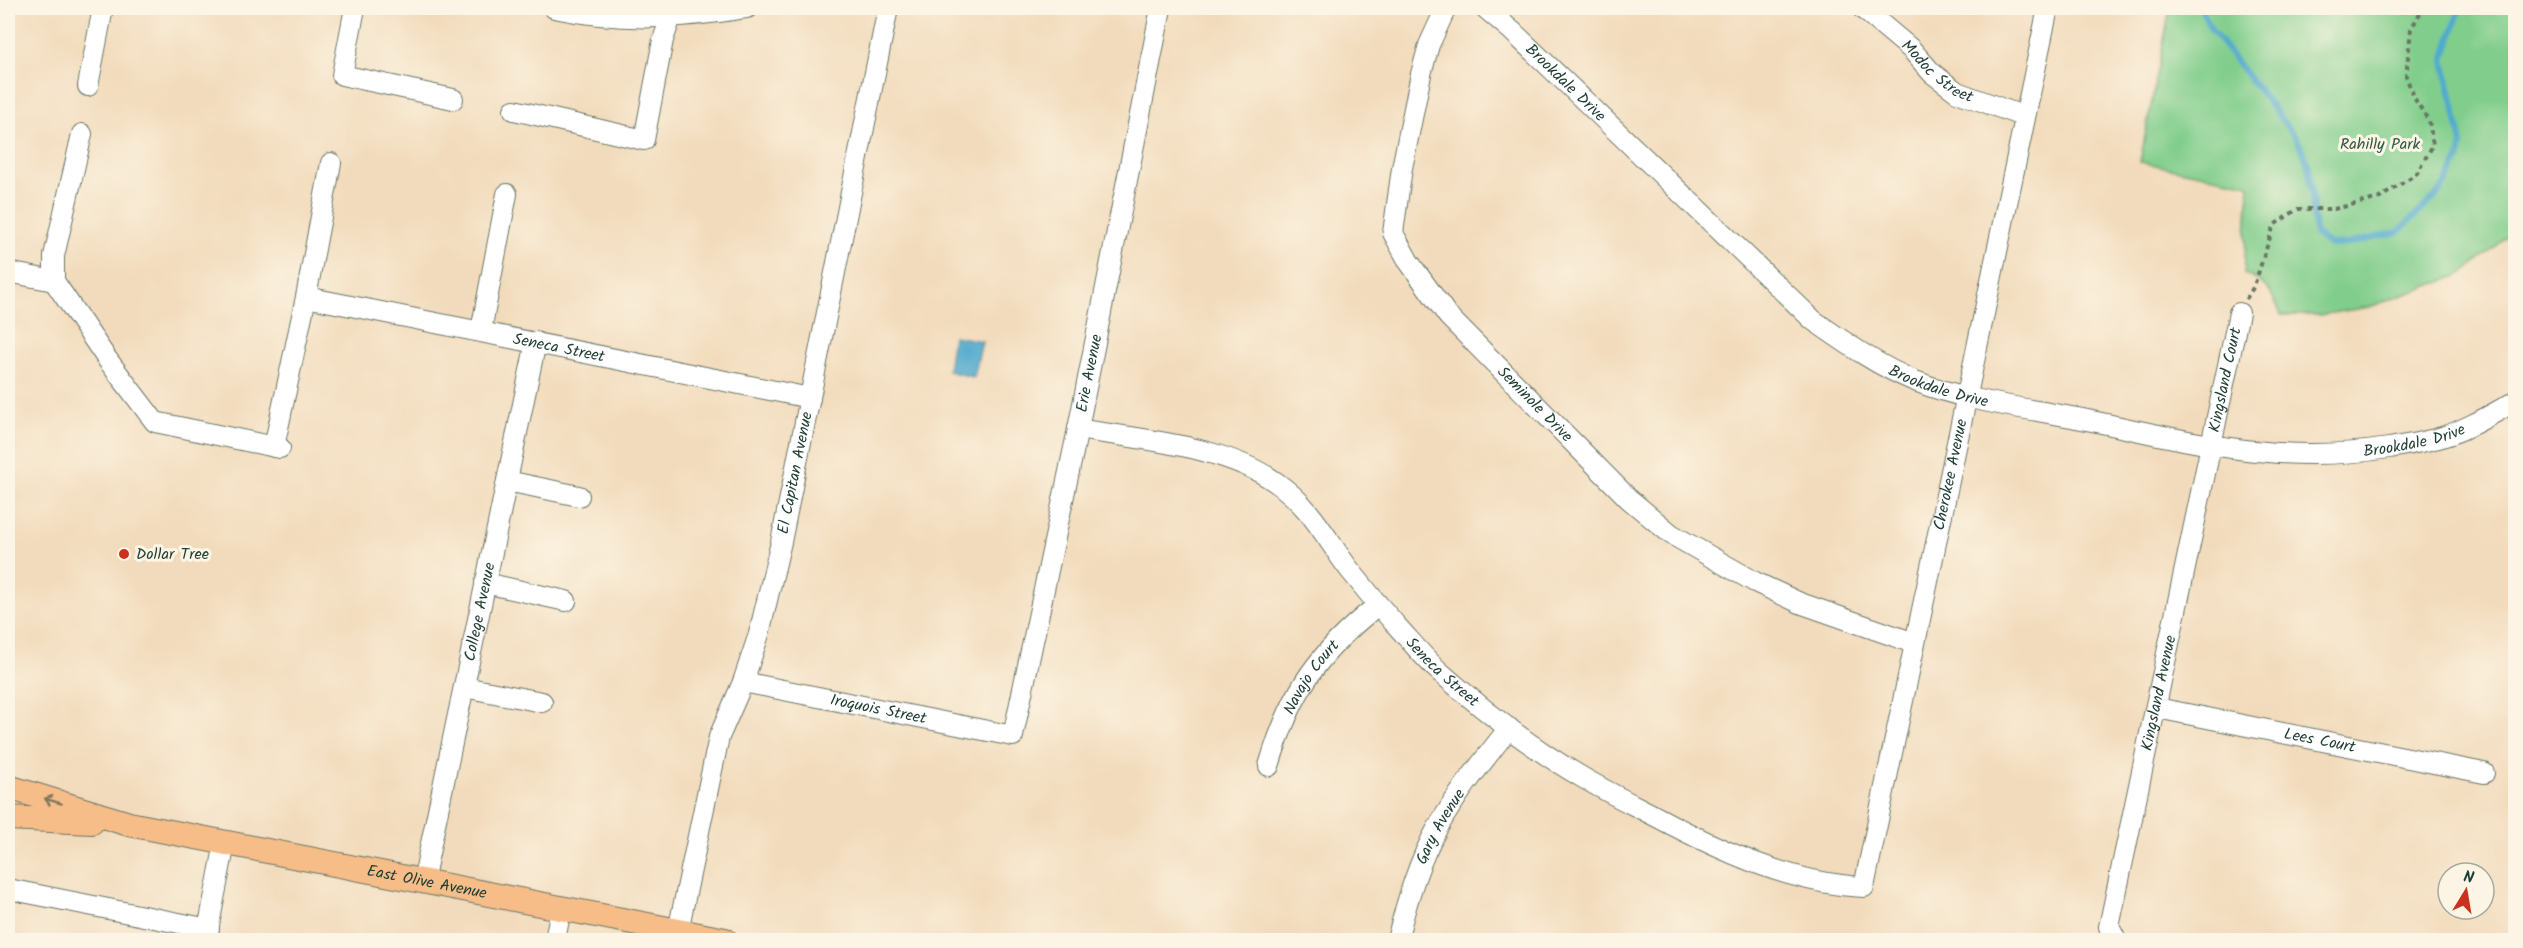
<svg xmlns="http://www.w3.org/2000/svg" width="2523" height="948" font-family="Kalam,sans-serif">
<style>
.green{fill:#81ce8c;stroke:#508660;stroke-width:1.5}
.water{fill:#4fa9cd;stroke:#377380;stroke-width:1.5}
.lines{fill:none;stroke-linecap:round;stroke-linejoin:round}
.stream{stroke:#4fa9cd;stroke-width:6}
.minor-casing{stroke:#697464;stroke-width:22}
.major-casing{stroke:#697464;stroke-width:26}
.path{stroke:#697464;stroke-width:4;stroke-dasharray:4.5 4.5;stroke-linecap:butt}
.minor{stroke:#fff;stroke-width:20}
.major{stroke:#f7bd88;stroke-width:24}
.oneway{stroke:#80775a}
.poi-dot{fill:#c8321e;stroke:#fcf5e5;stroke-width:2}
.labels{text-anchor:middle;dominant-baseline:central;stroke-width:6;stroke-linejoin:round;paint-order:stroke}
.street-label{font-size:16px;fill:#1f3d34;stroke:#fcf5e5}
.park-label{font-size:16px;fill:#335a46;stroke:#fcf5e5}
.poi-label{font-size:16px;fill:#1f3d34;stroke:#fcf5e5;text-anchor:start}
</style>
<rect width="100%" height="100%" fill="#fcf5e5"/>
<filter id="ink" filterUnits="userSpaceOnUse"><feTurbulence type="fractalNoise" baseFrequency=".0167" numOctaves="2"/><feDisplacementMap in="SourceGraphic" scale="12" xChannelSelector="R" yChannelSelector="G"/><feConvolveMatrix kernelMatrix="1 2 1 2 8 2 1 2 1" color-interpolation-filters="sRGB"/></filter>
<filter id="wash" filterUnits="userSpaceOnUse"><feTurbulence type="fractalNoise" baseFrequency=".008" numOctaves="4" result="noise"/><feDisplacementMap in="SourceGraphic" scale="24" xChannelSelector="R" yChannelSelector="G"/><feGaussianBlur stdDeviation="1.35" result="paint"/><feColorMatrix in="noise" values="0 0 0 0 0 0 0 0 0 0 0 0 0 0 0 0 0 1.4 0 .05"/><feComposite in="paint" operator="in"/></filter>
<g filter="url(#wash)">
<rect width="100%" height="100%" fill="#f2dbbc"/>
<path class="green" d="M2170,8H2515V231L2460,275L2369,307L2320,315H2281C2272,292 2267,283 2244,274L2249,184L2140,162Z"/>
<path class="water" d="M953,336L982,341L974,377L948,371Z"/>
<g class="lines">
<path class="stream" d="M2201,8L2211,29L2297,139L2309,166L2315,234L2330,245L2348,244L2398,232L2441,191L2460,158L2462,144L2444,60L2460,8"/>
</g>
</g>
<g filter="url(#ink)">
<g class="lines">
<defs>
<g id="minor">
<path d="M355,8L342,75L453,99"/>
<path d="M554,8C621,22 679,19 747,8"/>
<path id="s1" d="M1446,8L1429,45L1421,74L1402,168L1393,233L1409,262L1448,316L1629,499L1671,534L1755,582L1800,603L1914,643"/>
<path id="s2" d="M1485,8L1512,31L1813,320C1846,343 1878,366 1915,381C1971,403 2033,409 2092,421C2196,443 2281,465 2389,448C2406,445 2425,442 2442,437C2468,429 2492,414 2516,401"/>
<path id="s3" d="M1862,8L1911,49L1932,73L1957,92L2025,117"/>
<path d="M88,86L103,8"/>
<path d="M514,110L644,140L663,40L671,17"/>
<path d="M82,134L54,256V281L107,359L155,422L280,448"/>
<path d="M8,272L54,281"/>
<path id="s4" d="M306,297L810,398"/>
<path d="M481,331L507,194"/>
<path id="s5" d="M1078,429C1141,440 1224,445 1277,483C1312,508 1325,537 1349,569C1364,588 1379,606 1395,624C1410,640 1424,658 1440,672C1483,710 1530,747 1580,776C1605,791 1630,803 1655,816C1719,850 1791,884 1864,887L2048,8"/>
<path d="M274,447L306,297L331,163"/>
<path d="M507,481L579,496"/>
<path d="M485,583L566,601"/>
<path id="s6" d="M743,682L1013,736L1078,429L1161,8"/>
<path d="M464,687L542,702"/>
<path id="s7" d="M2157,708L2484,773"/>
<path id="s8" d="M1269,766C1291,692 1317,653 1378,605"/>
<path id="s9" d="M423,882L536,342"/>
<path d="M8,889L209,929"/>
<path id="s10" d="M678,931L719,737L743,682L759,634L781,542L888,8"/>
<path d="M206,940L225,843"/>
<path d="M555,940L561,909"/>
<path id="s11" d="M1397,940C1407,901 1418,862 1438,827C1458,792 1484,760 1509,728"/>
<path id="s12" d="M2116,940L2109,927L2239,313"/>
</g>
<g id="major">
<path id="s13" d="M8,787L129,824L725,940"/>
<path d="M8,818L92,822"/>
</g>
</defs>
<use href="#minor" class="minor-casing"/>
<use href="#major" class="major-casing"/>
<path class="path" d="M2246,299L2254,286L2274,225L2298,209H2334L2380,198L2417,173L2433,145L2429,121L2416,101L2406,77L2411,29L2423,8"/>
<use href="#minor" class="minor"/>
<use href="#major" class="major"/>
</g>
<defs><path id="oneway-shaft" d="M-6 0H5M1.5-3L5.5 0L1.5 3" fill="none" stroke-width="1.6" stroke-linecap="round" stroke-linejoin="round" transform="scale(1.5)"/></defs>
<use class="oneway" href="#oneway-shaft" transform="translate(53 801) rotate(-163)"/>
</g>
<circle class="poi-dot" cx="124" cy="554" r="6"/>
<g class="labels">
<g class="street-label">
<text stroke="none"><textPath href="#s3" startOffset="99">Modoc Street</textPath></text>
<text stroke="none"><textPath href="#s2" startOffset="110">Brookdale Drive</textPath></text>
<text stroke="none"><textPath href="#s4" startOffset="258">Seneca Street</textPath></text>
<text stroke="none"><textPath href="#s6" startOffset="646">Erie Avenue</textPath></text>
<text stroke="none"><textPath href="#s12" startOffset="574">Kingsland Court</textPath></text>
<text stroke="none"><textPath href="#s2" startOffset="596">Brookdale Drive</textPath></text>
<text stroke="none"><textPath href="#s1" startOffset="456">Seminole Drive</textPath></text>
<text stroke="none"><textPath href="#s2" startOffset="1080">Brookdale Drive</textPath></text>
<text stroke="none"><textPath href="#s10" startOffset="474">El Capitan Avenue</textPath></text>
<text stroke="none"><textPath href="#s5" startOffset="1362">Cherokee Avenue</textPath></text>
<text stroke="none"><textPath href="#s9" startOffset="276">College Avenue</textPath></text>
<text stroke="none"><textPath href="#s5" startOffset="460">Seneca Street</textPath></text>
<text stroke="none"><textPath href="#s8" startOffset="99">Navajo Court</textPath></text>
<text stroke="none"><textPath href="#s12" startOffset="254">Kingsland Avenue</textPath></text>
<text stroke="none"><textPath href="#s6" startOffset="138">Iroquois Street</textPath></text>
<text stroke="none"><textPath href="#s7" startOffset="166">Lees Court</textPath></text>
<text stroke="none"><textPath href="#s11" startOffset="122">Gary Avenue</textPath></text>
<text stroke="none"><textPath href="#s13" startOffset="430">East Olive Avenue</textPath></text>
</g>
<g class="park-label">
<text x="2380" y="144">Rahilly Park</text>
</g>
<g class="poi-label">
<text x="136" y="554">Dollar Tree</text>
</g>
</g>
<rect width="2523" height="948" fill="none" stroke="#fcf5e5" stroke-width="30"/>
<g transform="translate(2466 891) rotate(11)"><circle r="28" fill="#fcf5e5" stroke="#a4ab9e" stroke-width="1.5"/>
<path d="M0-4.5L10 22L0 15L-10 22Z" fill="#c8321e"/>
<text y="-9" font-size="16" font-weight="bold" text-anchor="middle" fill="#1f3d34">N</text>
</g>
</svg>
